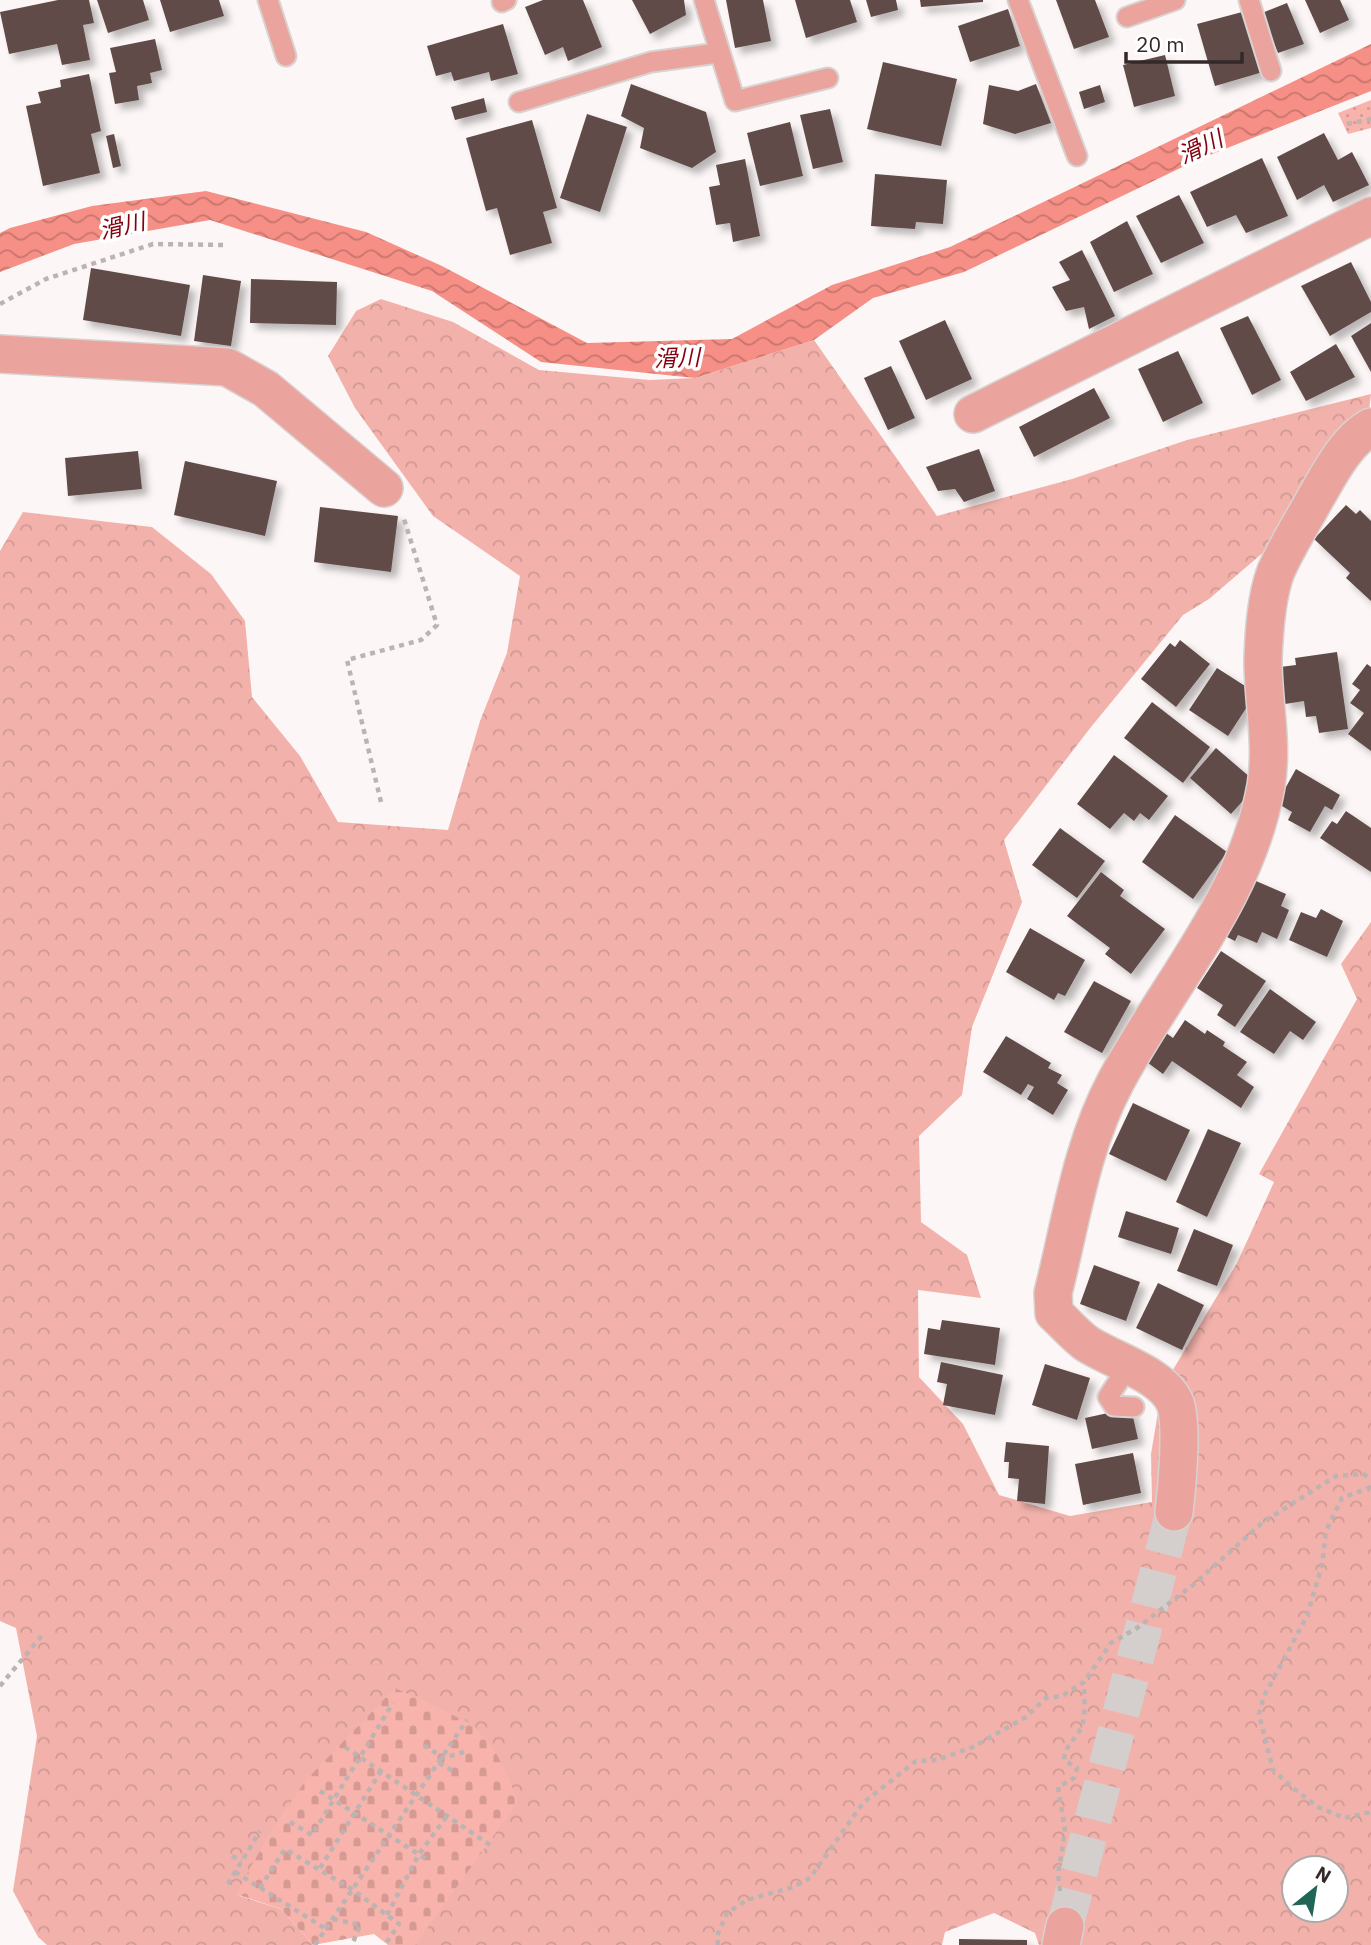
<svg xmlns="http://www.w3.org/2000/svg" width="1371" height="1945" font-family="'IBM Plex Sans','Noto Sans JP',sans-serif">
<defs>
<pattern id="forest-crowns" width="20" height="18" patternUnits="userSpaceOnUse" patternTransform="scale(1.75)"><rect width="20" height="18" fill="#f2b2ab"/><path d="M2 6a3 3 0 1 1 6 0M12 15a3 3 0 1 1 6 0" fill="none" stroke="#d09993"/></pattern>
<pattern id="cemetery-stones" width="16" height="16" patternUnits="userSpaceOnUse" patternTransform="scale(1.75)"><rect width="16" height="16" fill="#f8b3ac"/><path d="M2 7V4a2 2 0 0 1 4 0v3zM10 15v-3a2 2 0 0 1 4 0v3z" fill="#d59a94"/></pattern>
<pattern id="park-dots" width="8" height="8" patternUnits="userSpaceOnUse" patternTransform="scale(1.75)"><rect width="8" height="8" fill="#f8b3ac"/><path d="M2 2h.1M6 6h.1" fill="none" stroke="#d59a94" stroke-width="1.8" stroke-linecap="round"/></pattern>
<pattern id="water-waves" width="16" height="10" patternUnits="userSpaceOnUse" patternTransform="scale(1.75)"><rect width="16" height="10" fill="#f68f86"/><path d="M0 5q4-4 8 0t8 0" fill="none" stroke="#c8756e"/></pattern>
<filter id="shadow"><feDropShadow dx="6" dy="6" stdDeviation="3.5" flood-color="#0004"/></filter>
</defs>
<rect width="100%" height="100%" fill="#fcf7f6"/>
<path fill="url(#forest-crowns)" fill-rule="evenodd" d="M381,299L453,322L539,370L650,380L695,378L814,340L937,516L1072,479L1187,440L1371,394L1368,419L1302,509L1265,551L1209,599L1183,615L1091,727L1004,840L1022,902L972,1027L962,1095L919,1136L921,1222L967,1255L981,1298L918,1290L919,1377L963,1424L999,1495L1070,1516L1152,1502L1151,1454L1162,1388L1237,1263L1274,1182L1259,1174L1357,999L1341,964L1371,922V1945H1039L1035,1933L994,1913L945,1932L942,1945H415L420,1935L237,1895L281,1909L313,1945H47L38,1937L13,1891L37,1736L16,1628L0,1621V551L23,512L152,527L211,574L245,621L252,697L300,756L338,822L448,830L480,721L507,653L520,576L433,516L355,408L328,356L356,311ZM1294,1868H1336V1910H1294Z"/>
<path fill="url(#cemetery-stones)" d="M395,1688C419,1699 470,1719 486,1739C501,1757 509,1780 518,1802L415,1945H388L374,1934L313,1945L281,1909L236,1894L273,1827L308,1778Z"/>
<polygon fill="url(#park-dots)" points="1371,100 1371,128 1348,134 1338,113"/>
<polygon fill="url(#water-waves)" points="1371,44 1371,91 1197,160 964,272 873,298 814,340 695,378 541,362 432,291 210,220 74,244 0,272 0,233 10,228 92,206 206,191 366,232 442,266 587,343 732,339 832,285 950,247"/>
<g fill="#614b48" filter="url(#shadow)">
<polygon points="58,0 89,0 94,23 83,25 90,60 62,65 57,44 9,54 0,12"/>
<polygon points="97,0 143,0 149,20 108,33"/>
<polygon points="160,0 219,0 224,16 170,32"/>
<polygon points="543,0 583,0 602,47 568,61 563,47 545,55 525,7"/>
<polygon points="632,0 684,0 686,15 650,34"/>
<polygon points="726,0 763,0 771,41 735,48"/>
<polygon points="795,0 850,0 857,22 806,38"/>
<polygon points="866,0 896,0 898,10 871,17"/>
<polygon points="920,0 983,0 983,2 921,7"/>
<polygon points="1056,0 1095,0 1109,37 1074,49"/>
<polygon points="1305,0 1340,0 1349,20 1320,33"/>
<polygon points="1287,3 1304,44 1278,53 1262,13"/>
<polygon points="1008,9 1020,46 970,62 958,26"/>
<polygon points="1246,11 1263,72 1215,86 1197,24"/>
<polygon points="503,24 518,74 491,81 489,72 454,81 451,72 436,76 427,46"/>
<polygon points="155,39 162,70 150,73 152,83 137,86 139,100 115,104 109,73 116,72 110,48"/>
<polygon points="1165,55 1175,96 1134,107 1123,65"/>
<polygon points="883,62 957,79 941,146 867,129"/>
<polygon points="89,74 101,131 91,134 100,173 43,186 26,106 41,103 38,92 61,87 60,80"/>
<polygon points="631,84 706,112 716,152 692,168 640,148 644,128 621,116"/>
<polygon points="1036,84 1051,123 1015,134 983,124 989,85 1018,91"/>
<polygon points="1100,85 1105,102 1084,109 1079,92"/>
<polygon points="484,98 487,112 455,120 451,107"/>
<polygon points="830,109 843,162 813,169 800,115"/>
<polygon points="587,114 627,127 600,212 560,198"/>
<polygon points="532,120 557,208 543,212 552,243 510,255 497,208 486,211 466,138"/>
<polygon points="790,122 803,176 760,186 747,133"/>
<polygon points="1324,133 1338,160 1352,152 1369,185 1333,202 1324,185 1297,200 1277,157"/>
<polygon points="114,134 121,166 113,168 106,136"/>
<polygon points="1262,158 1288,216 1246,233 1236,215 1207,227 1190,192"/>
<polygon points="745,159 760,236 733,242 730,223 716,225 709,187 720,185 716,165"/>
<polygon points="875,174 947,180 943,224 916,222 915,229 871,226"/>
<polygon points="1179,195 1204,243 1161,263 1136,216"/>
<polygon points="1127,221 1153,274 1114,292 1090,242"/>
<polygon points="1082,250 1115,316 1089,329 1084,307 1066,311 1052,287 1070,280 1059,262"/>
<polygon points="1351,262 1371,302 1371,312 1330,336 1301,286"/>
<polygon points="91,268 190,285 181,336 83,320"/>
<polygon points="203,275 241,281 231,346 194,341"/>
<polygon points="251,279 337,282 336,325 250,323"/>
<polygon points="1248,316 1281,380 1252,395 1220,328"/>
<polygon points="945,320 972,379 926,400 899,341"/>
<polygon points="1371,323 1371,372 1351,336"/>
<polygon points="1336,344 1355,377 1306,401 1290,372"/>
<polygon points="1178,351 1203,403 1163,422 1138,369"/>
<polygon points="891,366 915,418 888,430 864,378"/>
<polygon points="1094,388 1110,418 1034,457 1019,427"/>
<polygon points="979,449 995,491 964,502 955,489 938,491 926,467"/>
<polygon points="138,451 142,489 68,496 65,458"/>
<polygon points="185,461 277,481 265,536 174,515"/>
<polygon points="1346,505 1356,514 1360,510 1371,521 1371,601 1346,578 1350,573 1314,539"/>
<polygon points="320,507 398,516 391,572 314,562"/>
<polygon points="1180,640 1210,664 1176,707 1141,679 1170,643 1175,647"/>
<polygon points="1337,652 1348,729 1319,733 1316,716 1306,717 1304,701 1285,704 1280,667 1296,665 1295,658"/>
<polygon points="1367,664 1371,667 1371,751 1348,734 1364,713 1350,703 1360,690 1352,684"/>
<polygon points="1217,668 1256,693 1228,736 1189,710"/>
<polygon points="1152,702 1210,747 1183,783 1124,738"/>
<polygon points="1216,748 1258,784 1231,814 1190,778"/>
<polygon points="1114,755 1168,796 1149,820 1140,813 1134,821 1124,813 1110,829 1077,804"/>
<polygon points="1296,769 1340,795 1332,810 1325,806 1310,832 1288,820 1292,812 1277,803"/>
<polygon points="1346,811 1371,828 1371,872 1320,838 1332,821 1337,824"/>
<polygon points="1175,815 1227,852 1193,899 1142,862"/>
<polygon points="1060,828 1105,861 1077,898 1032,865"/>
<polygon points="1101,872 1124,890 1120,896 1165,929 1131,974 1105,954 1110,948 1067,916"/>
<polygon points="1249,878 1286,894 1281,906 1289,910 1277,939 1262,932 1257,943 1238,935 1235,941 1225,936"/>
<polygon points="1321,909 1343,921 1327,957 1289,940 1301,912 1316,918"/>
<polygon points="1030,928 1085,960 1065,996 1058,993 1054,1000 1006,972"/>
<polygon points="1221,951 1266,981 1235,1027 1217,1015 1223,1005 1197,988"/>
<polygon points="1094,981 1131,1001 1102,1053 1064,1032"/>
<polygon points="1270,989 1316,1022 1303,1040 1290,1031 1274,1054 1240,1032"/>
<polygon points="1185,1020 1205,1034 1207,1030 1225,1042 1223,1046 1247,1062 1237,1075 1254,1087 1241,1108 1172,1061 1163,1074 1140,1057 1159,1028 1173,1038"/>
<polygon points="1006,1036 1051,1063 1048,1068 1062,1075 1057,1083 1068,1090 1053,1115 1027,1099 1034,1087 1028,1084 1021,1095 983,1072"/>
<polygon points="1133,1103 1190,1130 1166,1181 1109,1154"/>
<polygon points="1208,1129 1241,1143 1207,1217 1176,1202"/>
<polygon points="1126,1211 1179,1228 1171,1254 1118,1237"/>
<polygon points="1194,1229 1233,1245 1217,1286 1177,1271"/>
<polygon points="1094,1265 1140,1282 1126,1321 1080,1304"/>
<polygon points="1158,1283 1204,1305 1182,1350 1136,1328"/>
<polygon points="942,1320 1000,1328 995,1365 924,1354 928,1328 940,1330"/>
<polygon points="941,1362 1003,1375 995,1415 943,1405 947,1384 937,1382"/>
<polygon points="1045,1364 1090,1378 1077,1420 1032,1405"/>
<polygon points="1131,1408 1138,1439 1092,1449 1085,1418"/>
<polygon points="1006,1442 1049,1446 1045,1504 1017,1501 1019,1479 1008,1478 1009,1462 1004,1462"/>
<polygon points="1133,1453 1141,1493 1083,1505 1075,1464"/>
<polygon points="959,1939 1027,1940 1027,1945 959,1945"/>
</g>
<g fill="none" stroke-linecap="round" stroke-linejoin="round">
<polyline stroke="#d4cecd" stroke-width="37" stroke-dasharray="37 18" stroke-linecap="butt" points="1065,1926 1174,1512"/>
<defs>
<g id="lane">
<polyline points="268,0 286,56"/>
<polyline points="704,0 735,101 828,78"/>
<polyline points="1018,0 1077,156"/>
<polyline points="1249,0 1271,71"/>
<polyline points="502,2 506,0"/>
<polyline points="1127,17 1175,0"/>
<polyline points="519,102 651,62 718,53"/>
<polyline points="1128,1367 1108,1397 1114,1406 1134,1407"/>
</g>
<g id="street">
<polyline points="0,354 227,367 266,389 384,488"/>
<polyline points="973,414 1371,216"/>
<path d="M1174,1512C1177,1488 1183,1424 1175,1403C1163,1374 1111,1360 1086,1343C1075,1335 1065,1323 1054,1313L1053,1293C1071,1222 1081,1146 1116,1081C1168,984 1246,899 1266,786C1273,743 1263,702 1263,660C1264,632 1266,597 1276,571C1287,546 1303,521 1316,497C1330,473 1346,441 1371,427"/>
<polyline points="1061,1945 1065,1926"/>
</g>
</defs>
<use href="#lane" stroke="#d8d2d1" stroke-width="23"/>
<use href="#street" stroke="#d8d2d1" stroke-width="40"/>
<g stroke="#bbb4b3" stroke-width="4.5" stroke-dasharray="5 5" stroke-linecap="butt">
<polyline points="1347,124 1371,119"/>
<polyline points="0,304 46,279 153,244 226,245"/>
<polyline points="381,802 347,660 421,640 437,625 404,519"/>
<polyline points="1371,1487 1342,1498 1326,1531 1322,1565 1307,1616 1264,1696 1259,1714 1273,1770 1293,1788 1318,1807 1344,1818 1371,1812"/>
<polyline points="0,1686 44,1633"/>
<polyline points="424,1745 443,1758 464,1752"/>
<polyline points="345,1747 490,1845"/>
<polyline points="439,1763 453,1771"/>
<polyline points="320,1791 426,1859"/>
<polyline points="290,1822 312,1835 393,1703"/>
<polyline points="232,1856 242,1861"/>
<polyline points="320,1868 381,1771"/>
<polyline points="235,1872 326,1929"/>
<polyline points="228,1884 260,1831"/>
<polyline points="260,1888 285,1849 353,1890 399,1924 385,1945"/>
<path d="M1060,1891L1058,1874L1065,1830L1058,1787L1074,1778L1077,1768L1064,1760C1065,1746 1074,1741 1080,1730C1087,1716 1084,1698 1084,1683"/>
<polyline points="387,1915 419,1854 447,1816"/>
<polyline points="333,1919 360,1925 352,1945"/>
<polyline points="315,1945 467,1720"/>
<polyline points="718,1945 717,1936 727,1913 747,1900 793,1887 810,1878 863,1803 916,1761 937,1760 973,1747 1026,1717 1046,1698 1062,1696 1084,1682 1111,1643 1137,1628 1193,1585 1262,1523 1336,1476 1363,1474 1371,1479"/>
</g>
<use href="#lane" stroke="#eaa49d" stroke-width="19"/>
<use href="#street" stroke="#eaa49d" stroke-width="37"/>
</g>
<g text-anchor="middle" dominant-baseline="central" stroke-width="7" stroke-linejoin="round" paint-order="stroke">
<g font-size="23" font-style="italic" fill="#840210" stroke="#fff">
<text transform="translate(1200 146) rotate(-25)">滑川</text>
<text transform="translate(122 225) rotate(-13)">滑川</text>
<text transform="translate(677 357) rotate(-2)">滑川</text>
</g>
</g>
<g transform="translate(1315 1889) rotate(30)"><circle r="33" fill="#ffffff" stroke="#ada9a9" stroke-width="2"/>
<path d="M0-5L12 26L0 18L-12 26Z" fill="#206556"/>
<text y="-10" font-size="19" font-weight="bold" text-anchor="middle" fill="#332928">N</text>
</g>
<path d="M1126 52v10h116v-10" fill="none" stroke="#332928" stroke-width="3.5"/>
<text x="1136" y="52" font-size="21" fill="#332928" stroke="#ffffff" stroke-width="5" paint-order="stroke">20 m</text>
</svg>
